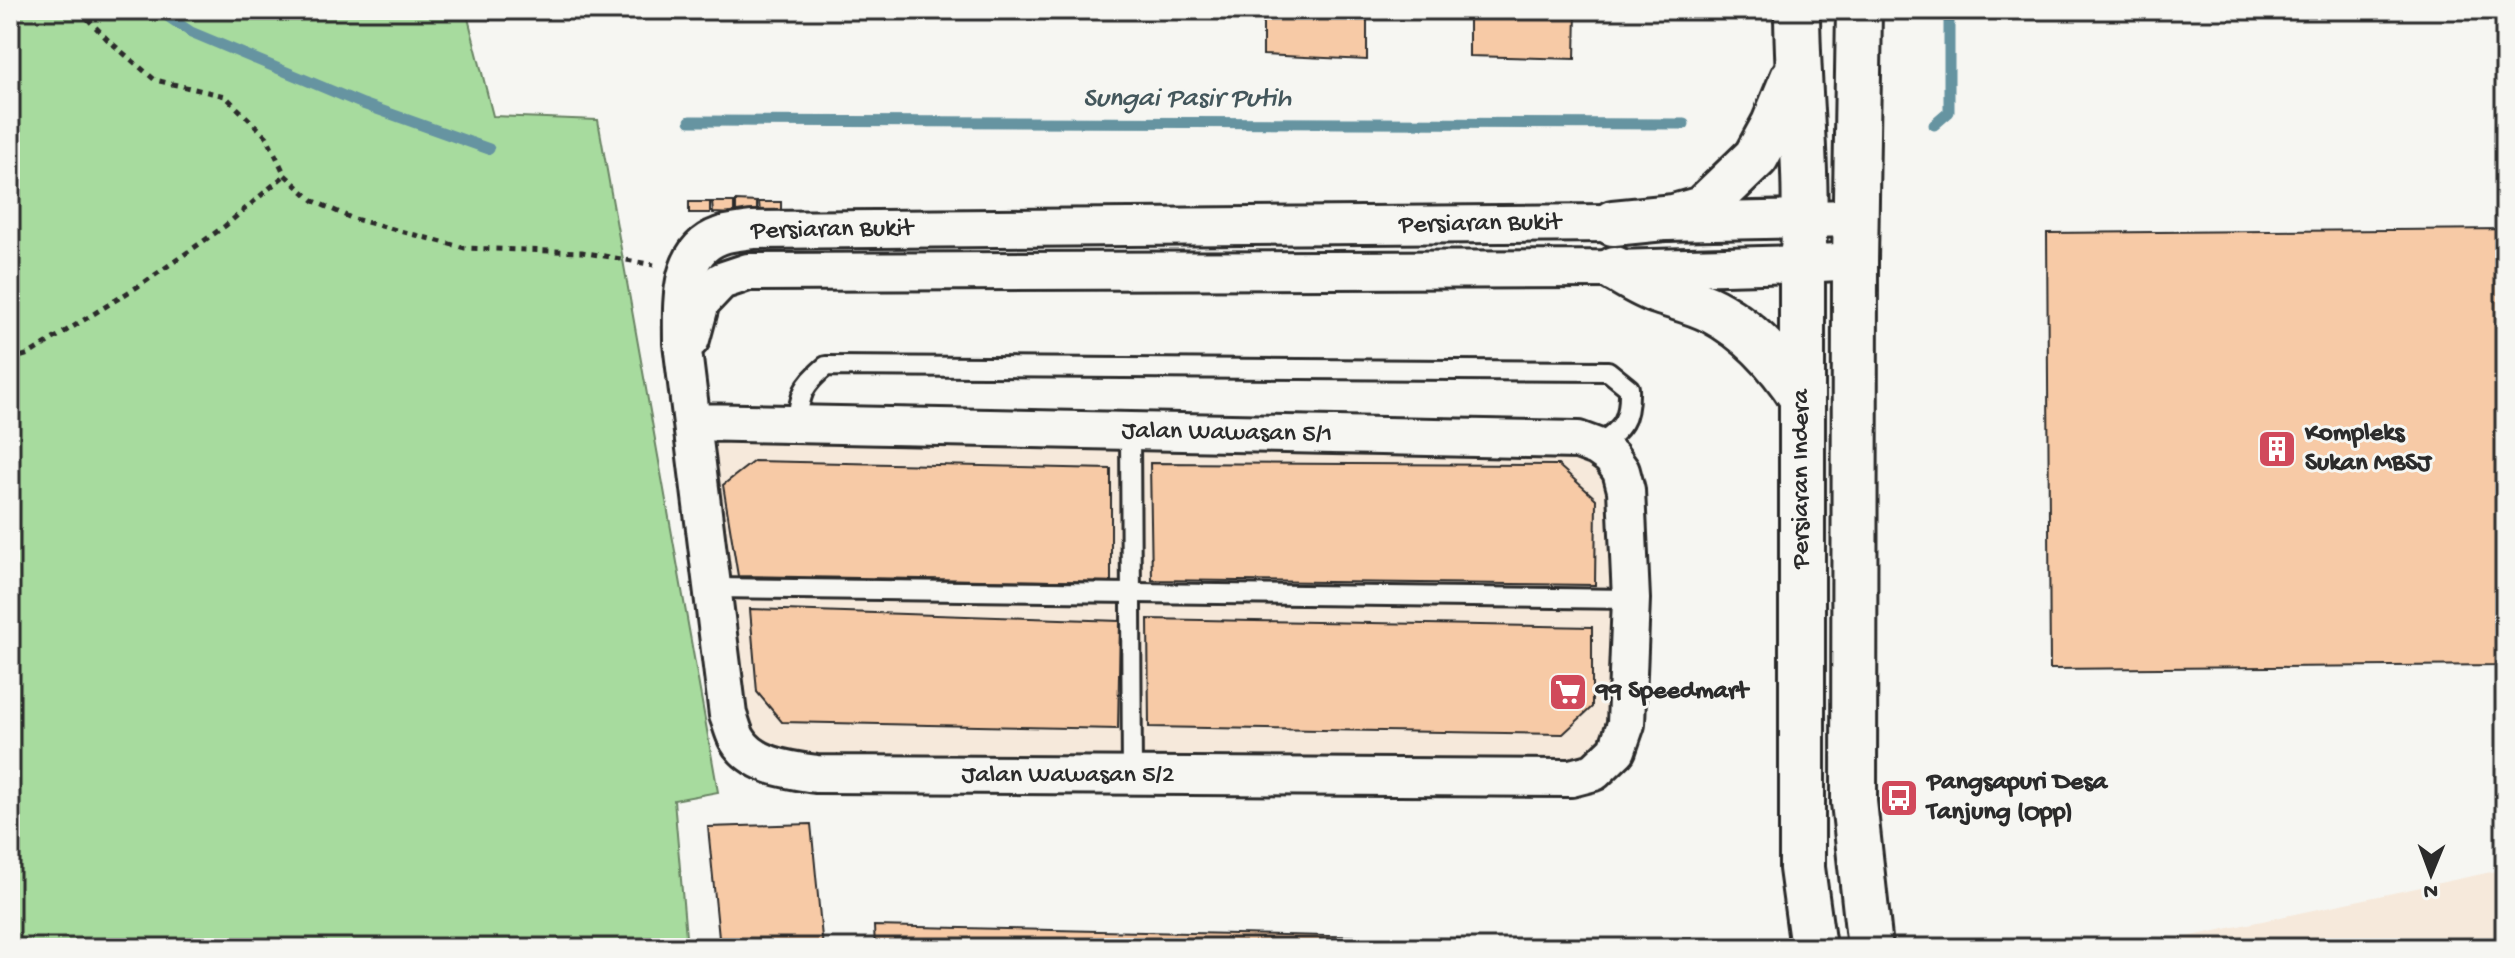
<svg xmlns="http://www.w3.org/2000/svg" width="2515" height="958" font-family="'Gochi Hand',sans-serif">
<rect width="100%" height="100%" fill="#f6f6f2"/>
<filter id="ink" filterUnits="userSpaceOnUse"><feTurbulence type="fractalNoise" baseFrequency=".0125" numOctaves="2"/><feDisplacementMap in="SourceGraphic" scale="16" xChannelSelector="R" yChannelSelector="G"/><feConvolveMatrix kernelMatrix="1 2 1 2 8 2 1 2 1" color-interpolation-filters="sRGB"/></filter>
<g filter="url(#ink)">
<g fill="#f6e9db">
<polygon points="710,441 1581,455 1599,470 1612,486 1609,719 1601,741 1591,756 1569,762 809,759 768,748 747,730"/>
<polygon points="2505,869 2505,948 2136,948"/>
</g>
<polygon fill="#a7db9e" stroke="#698364" stroke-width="2" points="10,10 466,10 493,116 598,120 718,792 674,800 687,948 10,948"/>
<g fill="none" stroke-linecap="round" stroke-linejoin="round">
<g stroke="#6694a1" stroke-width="11">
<polyline points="158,10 191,32 363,104 489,149"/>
<polyline points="690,121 1684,124"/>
<polyline points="1934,125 1949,112 1949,10"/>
</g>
</g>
<g fill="#f7caa6" stroke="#2b2b2b" stroke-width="2">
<polygon points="1263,10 1367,10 1367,60 1263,55"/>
<polygon points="1469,10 1576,10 1575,59 1469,56"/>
<polygon points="736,201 757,202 757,213 736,213"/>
<rect x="689" y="202" width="21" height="11"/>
<polygon points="712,202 734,202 734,214 713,213"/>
<polygon points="759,202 781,202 781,213 760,213"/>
<polygon points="2505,229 2505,665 2050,669 2047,233"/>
<polygon points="754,461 1111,469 1111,582 738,576 723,485"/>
<polygon points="1150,463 1558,465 1596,499 1595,585 1152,580"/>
<polygon points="750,609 1120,621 1118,729 782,722 757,692"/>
<polygon points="1148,619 1592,627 1592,707 1563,734 1149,727"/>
<polygon points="811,824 823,948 720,948 708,827"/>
<polygon points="874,926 1459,939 1458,948 875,948"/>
</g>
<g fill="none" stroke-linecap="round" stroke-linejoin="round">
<defs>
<g id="lane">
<path d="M796,425C801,394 801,387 826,366L1608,371L1629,388C1630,422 1623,427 1597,447"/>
<polyline points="1130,432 1132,776"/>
<polyline points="714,588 1631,599"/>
</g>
<g id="street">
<polyline points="691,339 701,302 721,281 748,272 1615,269 1802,264 1855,261"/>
<path d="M693,422L1578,440L1597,447L1611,457L1621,471L1626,490L1631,599L1626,724L1617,750L1594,772L1571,778L816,774C789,770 752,766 737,739C733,732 731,722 728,715L682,343C682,306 677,251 720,236C729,232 741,232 752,230L1613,223L1856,218"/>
</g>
<g id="secondary">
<path d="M1797,10C1797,95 1810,180 1802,264V868L1813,948"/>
<polyline points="1859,10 1855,261 1854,802 1870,948"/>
<polyline points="1613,223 1674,217 1702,209 1756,157 1774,124 1793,78"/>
<path d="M1615,269C1629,277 1644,287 1660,292C1678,298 1696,302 1713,311C1751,331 1779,362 1802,398"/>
</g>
</defs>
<use href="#lane" stroke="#2b2b2b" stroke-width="24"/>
<use href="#street" stroke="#2b2b2b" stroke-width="42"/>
<use href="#secondary" stroke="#2b2b2b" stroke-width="50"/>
<g stroke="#2b2b2b" stroke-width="5" stroke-dasharray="6 6" stroke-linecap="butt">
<polyline points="79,10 108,40 155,80 225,96 267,137 285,175 314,201 351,218 465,248 582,252 654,265"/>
<polyline points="10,360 29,354 145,282 225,226 285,175"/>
</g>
<use href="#lane" stroke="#f6f6f2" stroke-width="18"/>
<use href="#street" stroke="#f6f6f2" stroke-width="36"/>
<use href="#secondary" stroke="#f6f6f2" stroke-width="44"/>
</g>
</g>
<defs>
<symbol id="building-square" viewBox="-11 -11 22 22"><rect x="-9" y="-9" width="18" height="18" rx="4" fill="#d1495b" stroke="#f6f6f2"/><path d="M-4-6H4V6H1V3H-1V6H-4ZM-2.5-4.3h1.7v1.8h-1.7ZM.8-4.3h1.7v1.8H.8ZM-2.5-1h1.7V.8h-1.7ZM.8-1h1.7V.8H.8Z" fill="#fff"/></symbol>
<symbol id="supermarket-square" viewBox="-11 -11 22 22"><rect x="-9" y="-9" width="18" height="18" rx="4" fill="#d1495b" stroke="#f6f6f2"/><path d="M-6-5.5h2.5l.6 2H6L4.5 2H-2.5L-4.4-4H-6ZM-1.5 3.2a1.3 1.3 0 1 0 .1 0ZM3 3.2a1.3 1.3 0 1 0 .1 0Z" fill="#fff"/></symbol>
<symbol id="bus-square" viewBox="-11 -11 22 22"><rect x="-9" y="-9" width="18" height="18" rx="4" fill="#d1495b" stroke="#f6f6f2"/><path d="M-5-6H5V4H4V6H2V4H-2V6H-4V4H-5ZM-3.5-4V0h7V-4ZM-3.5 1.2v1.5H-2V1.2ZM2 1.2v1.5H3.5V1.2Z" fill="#fff"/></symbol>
</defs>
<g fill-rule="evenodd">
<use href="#building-square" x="2255" y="427" width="44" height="44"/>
<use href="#supermarket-square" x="1546" y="670" width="44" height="44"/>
<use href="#bus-square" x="1877" y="776" width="44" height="44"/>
</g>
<g text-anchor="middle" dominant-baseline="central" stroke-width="6" stroke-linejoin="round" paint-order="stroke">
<g font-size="26" fill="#2b2b2b" stroke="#f6f6f2">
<text transform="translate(1480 225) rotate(-1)">Persiaran Bukit</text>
<text transform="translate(832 231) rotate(-1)">Persiaran Bukit</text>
<text transform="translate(1227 434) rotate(1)">Jalan Wawasan 5/1</text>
<text transform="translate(1802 479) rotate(-90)">Persiaran Indera</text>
<text x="1068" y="776">Jalan Wawasan 5/2</text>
</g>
<g font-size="26" font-weight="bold" fill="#2b2b2b" stroke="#f6f6f2" text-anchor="start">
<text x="2305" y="434">Kompleks<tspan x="2305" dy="30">Sukan MBSJ</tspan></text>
<text x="1596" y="692">99 Speedmart</text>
<text x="1927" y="783">Pangsapuri Desa<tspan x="1927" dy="30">Tanjung (Opp)</tspan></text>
</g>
<g font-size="28" font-style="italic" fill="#44575c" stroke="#f6f6f2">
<text x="1187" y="99">Sungai Pasir Putih</text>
</g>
</g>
<rect width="2515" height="958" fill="none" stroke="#f6f6f2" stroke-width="40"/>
<rect x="20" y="20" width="2475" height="918" fill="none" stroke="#2b2b2b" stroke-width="3" filter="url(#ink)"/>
<g transform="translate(2431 874) rotate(181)" stroke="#f6f6f2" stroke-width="6" paint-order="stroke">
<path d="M0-6L14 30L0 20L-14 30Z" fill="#2b2b2b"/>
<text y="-12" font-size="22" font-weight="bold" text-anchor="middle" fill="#2b2b2b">N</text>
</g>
</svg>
